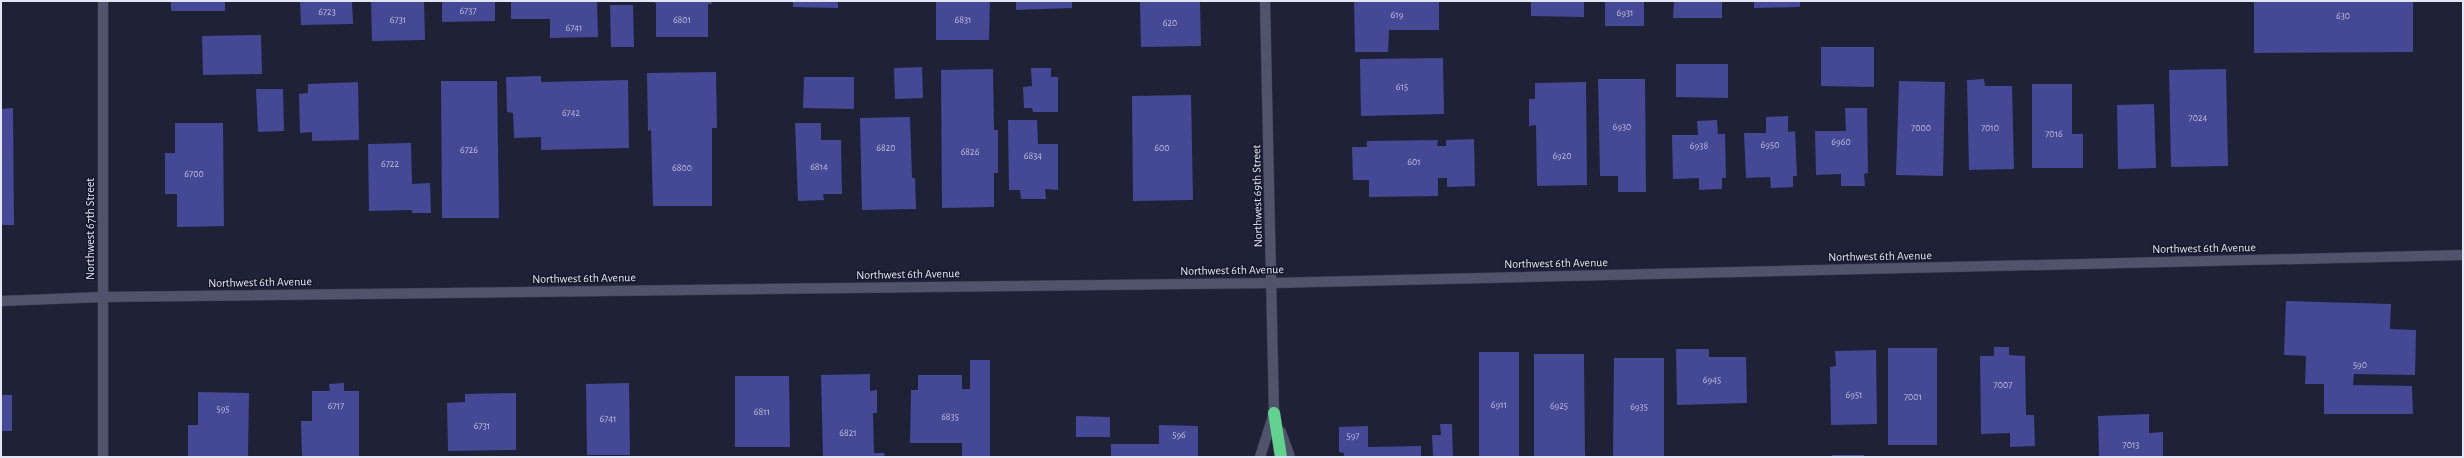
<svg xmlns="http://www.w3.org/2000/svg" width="2464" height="458" font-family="'Alegreya Sans',sans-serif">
<rect width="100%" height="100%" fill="#1f2137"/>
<g fill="#454894">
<rect x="171" y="1" width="54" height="10"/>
<polygon points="300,1 352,1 353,24 301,25"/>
<polygon points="371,1 424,1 425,40 372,41"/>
<polygon points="442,1 495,1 495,21 442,22"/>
<polygon points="511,1 597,1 598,37 550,38 550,19 511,19"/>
<polygon points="650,1 711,1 712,4 708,4 708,37 656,37 656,3"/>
<polygon points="793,1 838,1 838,8 793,7"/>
<polygon points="936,1 990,1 989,40 936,40"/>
<polygon points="1016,1 1072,1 1072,8 1016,10"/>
<polygon points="1140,1 1200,1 1201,46 1141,47"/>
<polygon points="1354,1 1439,1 1439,30 1389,30 1388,52 1355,52"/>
<polygon points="1531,1 1584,1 1584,17 1531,16"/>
<rect x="1605" y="1" width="39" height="25"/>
<polygon points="1674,1 1722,1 1722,18 1673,18"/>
<polygon points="1754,1 1800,1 1800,7 1754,8"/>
<polygon points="2254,1 2413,1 2413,52 2254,53"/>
<polygon points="610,5 633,5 634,47 611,47"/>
<polygon points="261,35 262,74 203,75 202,36"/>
<polygon points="1821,47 1874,47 1874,87 1821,86"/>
<polygon points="1443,58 1444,114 1361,116 1360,59"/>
<polygon points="1676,64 1728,64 1728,98 1676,97"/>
<polygon points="922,67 923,98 895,99 894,68"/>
<polygon points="1031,68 1051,68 1051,77 1058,77 1058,112 1033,112 1032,108 1024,108 1023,87 1032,86"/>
<polygon points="993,69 994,130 998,130 998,173 994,173 994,207 942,208 941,70"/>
<polygon points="2226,69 2228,166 2171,167 2169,70"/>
<polygon points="716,72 717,128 712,128 712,206 653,206 651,130 648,131 647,73"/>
<polygon points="541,76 541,82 628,80 629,148 541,150 541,137 514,138 513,113 507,112 506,77"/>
<polygon points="804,77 854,77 854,109 803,108"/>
<polygon points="1598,79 1645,79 1646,192 1618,192 1618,176 1600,176"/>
<polygon points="1984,79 1985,86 2012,86 2014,169 1969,170 1967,80"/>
<polygon points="441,81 497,81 499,218 442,218"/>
<polygon points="1899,81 1945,82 1943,176 1896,175"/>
<polygon points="358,82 359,140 312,141 312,132 300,133 299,94 308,93 308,84"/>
<polygon points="1586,82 1587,185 1537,186 1536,125 1529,126 1529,99 1535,99 1535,83"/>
<polygon points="2032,84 2072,84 2072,134 2083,134 2083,168 2032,168"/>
<polygon points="256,89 283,89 284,131 258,132"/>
<polygon points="1191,95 1193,200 1133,201 1132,96"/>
<polygon points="2154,104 2156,168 2118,169 2117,105"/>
<polygon points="13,108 14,225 1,225 1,109"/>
<polygon points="1845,108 1867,108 1868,173 1864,174 1865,186 1841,186 1841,174 1816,175 1815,131 1846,131"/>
<polygon points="1788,116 1788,132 1795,131 1797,176 1793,176 1793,187 1771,188 1770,177 1746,178 1744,133 1766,133 1766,117"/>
<polygon points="910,117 912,178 915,178 916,209 862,210 860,118"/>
<polygon points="1008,120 1037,120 1038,144 1058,144 1058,190 1045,189 1046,199 1021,199 1020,190 1009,190"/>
<polygon points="1717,120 1718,134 1725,134 1726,178 1722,178 1722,189 1699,190 1699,178 1673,179 1672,135 1698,135 1697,121"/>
<polygon points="175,123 223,123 224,226 177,227 177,194 165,194 165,153 175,153"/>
<polygon points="795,123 821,123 821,140 841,140 842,194 823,194 824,200 798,201"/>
<polygon points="1474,139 1475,186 1447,187 1447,178 1438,178 1438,196 1369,197 1369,180 1353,180 1352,147 1367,147 1367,141 1438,140 1437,146 1446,146 1446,140"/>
<polygon points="411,143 412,184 430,183 431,213 412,213 412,210 369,211 368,144"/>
<polygon points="2286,301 2391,304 2390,329 2416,330 2415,375 2354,374 2353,385 2412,386 2413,414 2324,414 2324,384 2305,384 2306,356 2284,355"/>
<polygon points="1994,347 2009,347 2009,355 2025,356 2026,415 2034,415 2035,446 2010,447 2010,433 1981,434 1980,356 1994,356"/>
<rect x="1888" y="348" width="49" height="97"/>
<polygon points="1676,349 1709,349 1709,357 1746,357 1747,403 1677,405"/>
<polygon points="1876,350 1877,424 1831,425 1830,367 1836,366 1835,351"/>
<rect x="1479" y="352" width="40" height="105"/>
<polygon points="1534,354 1584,354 1585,457 1534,457"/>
<polygon points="1614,358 1664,358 1664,457 1613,457"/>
<polygon points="970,360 990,360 990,457 962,457 962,443 910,443 911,390 918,390 918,375 962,375 962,389 970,389"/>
<polygon points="870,374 870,391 877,390 877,413 873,413 874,453 884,453 885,457 823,457 821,375"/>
<polygon points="735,376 789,376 790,447 735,447"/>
<polygon points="344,383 344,391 359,391 359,456 302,457 301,421 312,421 312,391 330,391 329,384"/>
<polygon points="629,383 630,455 587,455 586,384"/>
<polygon points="198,392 249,393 248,457 188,457 188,425 198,425"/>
<polygon points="516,393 516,450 448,451 447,403 465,402 465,394"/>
<rect x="1" y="395" width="11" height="36"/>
<polygon points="2149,414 2149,433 2163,432 2163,457 2099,457 2098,416"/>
<polygon points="1076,416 1110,417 1110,437 1076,437"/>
<polygon points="1440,424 1452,424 1453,457 1433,457 1432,435 1441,435"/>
<polygon points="1159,425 1198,426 1198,457 1111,457 1111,444 1159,444"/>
<polygon points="1368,426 1368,447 1421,446 1421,457 1344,457 1344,453 1339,452 1339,427"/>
<rect x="1832" y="455" width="32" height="2"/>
</g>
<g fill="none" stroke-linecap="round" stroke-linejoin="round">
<defs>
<g id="street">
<polyline points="103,1 103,457"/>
<polyline points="1,301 103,297 1272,283"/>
<polyline points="1281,432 1290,457"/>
<polyline points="1260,457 1274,413"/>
</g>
<g id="secondary">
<polyline points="1265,1 1274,413"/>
<polyline points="1272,283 2463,255"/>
</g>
<polyline id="highway" points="1274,413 1281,457"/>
</defs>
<use href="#street" stroke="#393a4c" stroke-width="11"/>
<use href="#secondary" stroke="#393a4c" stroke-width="11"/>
<use href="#highway" stroke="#393a4c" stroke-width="13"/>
<use href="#street" stroke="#4f536b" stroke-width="10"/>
<use href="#secondary" stroke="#4f536b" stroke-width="10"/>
<use href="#highway" stroke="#63d290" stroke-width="12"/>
</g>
<g text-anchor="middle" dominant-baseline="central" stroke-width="3" stroke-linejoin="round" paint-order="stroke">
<g font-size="10" fill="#bbbedb">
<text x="468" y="11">6737</text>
<text x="327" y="12">6723</text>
<text x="1625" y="13">6931</text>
<text x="1397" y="15">619</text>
<text x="2343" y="16">630</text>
<text x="398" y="20">6731</text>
<text x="682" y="20">6801</text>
<text x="963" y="20">6831</text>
<text x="1170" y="23">620</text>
<text x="574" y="28">6741</text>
<text x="1402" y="87">615</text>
<text x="571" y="113">6742</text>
<text x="2198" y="118">7024</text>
<text x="1622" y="127">6930</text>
<text x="1921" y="128">7000</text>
<text x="1990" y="128">7010</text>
<text x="2054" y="134">7016</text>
<text x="1841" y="142">6960</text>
<text x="1770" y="145">6950</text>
<text x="1699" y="146">6938</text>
<text x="886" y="148">6820</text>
<text x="1162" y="148">600</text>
<text x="469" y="150">6726</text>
<text x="970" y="152">6826</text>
<text x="1033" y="156">6834</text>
<text x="1562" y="156">6920</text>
<text x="1414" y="162">601</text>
<text x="390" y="164">6722</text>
<text x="819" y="167">6814</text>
<text x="682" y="168">6800</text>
<text x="194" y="174">6700</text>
<text x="2360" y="365">590</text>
<text x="1712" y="380">6945</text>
<text x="2003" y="385">7007</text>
<text x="1854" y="395">6951</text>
<text x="1913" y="397">7001</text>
<text x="1499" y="405">6911</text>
<text x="336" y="406">6717</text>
<text x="1559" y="406">6925</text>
<text x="1639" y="407">6935</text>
<text x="223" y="409">595</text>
<text x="762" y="412">6811</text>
<text x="950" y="417">6835</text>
<text x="608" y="419">6741</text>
<text x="482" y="426">6731</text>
<text x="848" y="433">6821</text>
<text x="1179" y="435">596</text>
<text x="1353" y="436">597</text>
<text x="2131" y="445">7013</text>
</g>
<g font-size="12" fill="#e2e5f3" stroke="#16182c">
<text transform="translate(1257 196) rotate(-91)">Northwest 69th Street</text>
<text transform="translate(90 229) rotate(-90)">Northwest 67th Street</text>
<text transform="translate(2204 248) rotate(-1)">Northwest 6th Avenue</text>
<text transform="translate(1880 256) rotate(-1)">Northwest 6th Avenue</text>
<text transform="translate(1556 263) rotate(-1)">Northwest 6th Avenue</text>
<text transform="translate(1232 270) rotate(-1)">Northwest 6th Avenue</text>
<text transform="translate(908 274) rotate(-1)">Northwest 6th Avenue</text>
<text transform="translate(584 278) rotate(-1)">Northwest 6th Avenue</text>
<text transform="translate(260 282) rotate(-1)">Northwest 6th Avenue</text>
</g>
</g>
<rect width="2464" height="458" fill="none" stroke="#e2e5f3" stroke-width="4"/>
</svg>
